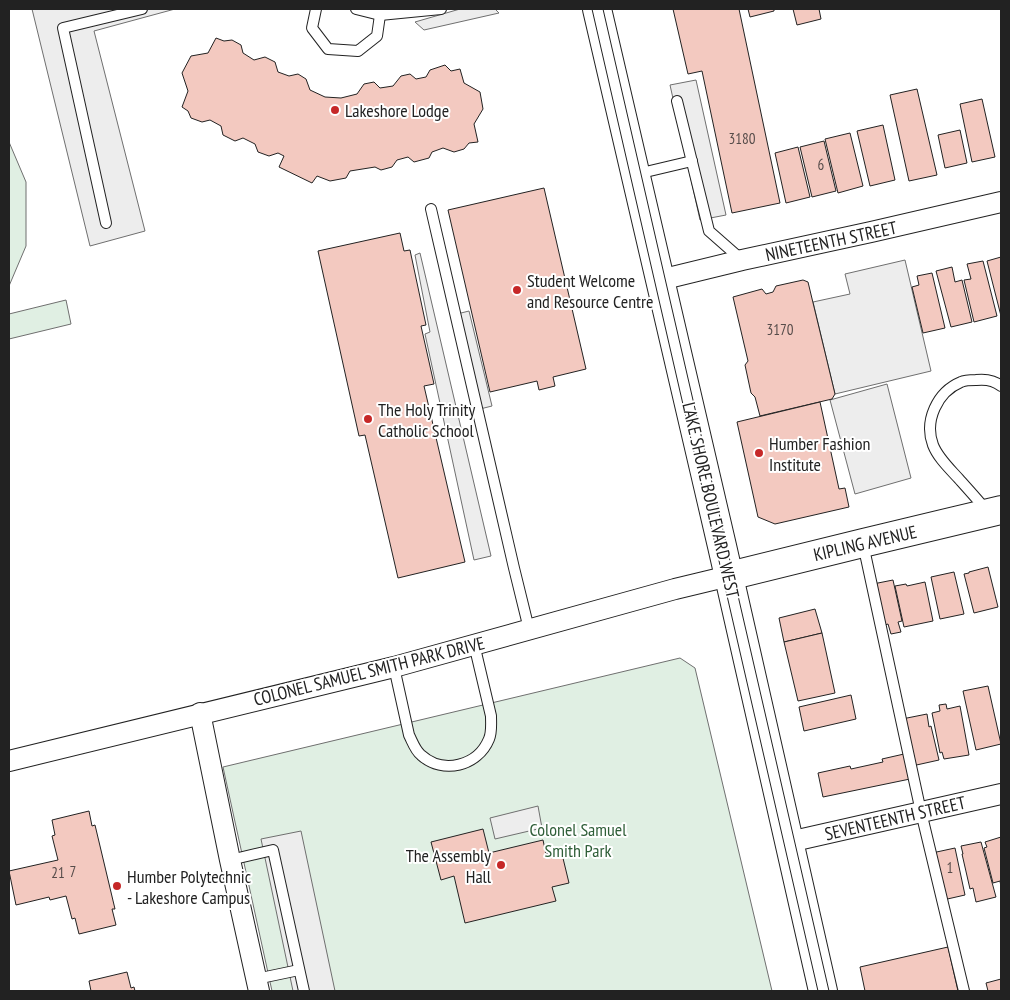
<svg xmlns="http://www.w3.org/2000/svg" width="1010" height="1000" font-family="'PT Sans Narrow',sans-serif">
<rect width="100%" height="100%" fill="#fff"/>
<g fill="#e0efe3" stroke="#6f6f6f">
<polygon points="9,142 26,182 26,246 9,286"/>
<polygon points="66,300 71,324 9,339 9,314"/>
<polygon points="680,658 695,668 772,991 272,991 223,767"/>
</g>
<g fill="#ededed" stroke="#6f6f6f">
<polygon points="32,9 175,9 94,31 145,231 90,246"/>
<polygon points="460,9 495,9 499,13 424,30 415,22"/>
<polygon points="696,80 726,215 700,220 670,85"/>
<polygon points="420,253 491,556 474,560 425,334 430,332 415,255"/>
<polygon points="905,260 931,371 835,394 813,302 850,294 845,274"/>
<polygon points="469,311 492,406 480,409 457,314"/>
<polygon points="887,384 911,478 855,494 830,400"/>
<polygon points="538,806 542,828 495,839 490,818"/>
<polygon points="301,831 335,991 293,991 261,839"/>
</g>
<g fill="#f3c9c0" stroke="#222">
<polygon points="673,9 739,9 780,203 732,213 702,71 688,74"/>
<polygon points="748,9 774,9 774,11 750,17"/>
<polygon points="793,9 819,9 821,19 797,25"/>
<polygon points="216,38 224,41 232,40 241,45 243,53 254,60 265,57 275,62 278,72 289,76 298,74 306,79 310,90 325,97 341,98 357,94 364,84 374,82 380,88 393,86 401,76 410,74 416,79 426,77 430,70 445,65 451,71 460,69 464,83 480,92 483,109 474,124 478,142 469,143 464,149 454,152 443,148 432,152 429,158 414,162 408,157 397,160 392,167 381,170 375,167 350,171 346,178 330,181 317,176 312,183 279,167 284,156 278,153 269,156 258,152 255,144 243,138 235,141 223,135 221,126 210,120 202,122 191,118 188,111 182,107 188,91 182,73 191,56 208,53"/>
<polygon points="917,89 937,175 909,181 890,95"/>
<polygon points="982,99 995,157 972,162 960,104"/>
<polygon points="883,125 895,180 870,186 857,131"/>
<polygon points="960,130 967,163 945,168 938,135"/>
<polygon points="850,133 863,186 838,193 825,139"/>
<polygon points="824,141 836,191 812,197 800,147"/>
<polygon points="798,147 810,197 786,203 775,153"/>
<polygon points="544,188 586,369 553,377 555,386 539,390 537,381 490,392 448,210"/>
<polygon points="400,233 404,251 410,250 426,325 421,326 434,384 424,386 465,562 398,578 365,435 359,436 318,251"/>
<polygon points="1001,257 1001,316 987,261"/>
<polygon points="983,261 997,316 974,322 964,280 971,279 967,264"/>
<polygon points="952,267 955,282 962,280 972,322 951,327 936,271"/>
<polygon points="932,273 945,328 923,333 912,287 919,285 917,276"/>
<polygon points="803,280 808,282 835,394 832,399 760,416 755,397 751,393 745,365 748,361 733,297 762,289 766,294 773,292 776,286"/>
<polygon points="820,402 839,489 845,488 849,507 775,524 758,517 737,422"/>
<polygon points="988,567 998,607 974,613 964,574 969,573 969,572"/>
<polygon points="954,572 964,614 940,619 931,577"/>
<polygon points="893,580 902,621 898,622 901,632 891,634 888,624 882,626 873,584"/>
<polygon points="925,582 933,621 904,627 895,586 906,584 907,586"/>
<polygon points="815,609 822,633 784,642 779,618"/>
<polygon points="822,633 835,693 798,701 784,642"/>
<polygon points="988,686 1001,744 976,750 963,691"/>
<polygon points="851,695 856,719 804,731 799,707"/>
<polygon points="946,704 947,709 960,706 969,755 944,759 942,752 940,753 932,713 940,711 939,705"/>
<polygon points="927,714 929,727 931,726 939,760 912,766 902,719"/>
<polygon points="904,754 910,779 823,797 818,773 850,766 851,769 883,762 882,759"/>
<polygon points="89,811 92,826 95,825 115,909 112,909 116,925 79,934 75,918 72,919 66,896 50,900 49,897 16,905 9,871 58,860 52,836 55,835 52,820"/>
<polygon points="483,829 489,853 543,840 546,854 561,850 569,883 552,887 556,901 465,923 454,876 441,880 431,842"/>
<polygon points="1001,837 1001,887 1000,881 993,883 984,848 987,847 985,842"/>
<polygon points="981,842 996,897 976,902 973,888 970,889 962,854 963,854 961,846"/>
<polygon points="955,848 965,895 943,900 932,853"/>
<polygon points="948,947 958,991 865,991 860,967"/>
<polygon points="127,972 131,988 134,987 135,991 91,991 89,981"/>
<polygon points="1001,979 1001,991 988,991 986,983"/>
</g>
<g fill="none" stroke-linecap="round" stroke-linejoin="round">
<defs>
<g id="lane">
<polyline points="316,9 312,28 328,49 358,51 377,36 380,15"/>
<polyline points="356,9 380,15 441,9"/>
<polyline points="677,101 709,231 742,260"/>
<polyline points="637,174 692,161"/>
<polyline points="431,209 514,568 529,629"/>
<polyline points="106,223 63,28 142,9"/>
<path d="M987,511C978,500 968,489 959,479C950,469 938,458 933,445C924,421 937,392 961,382C965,380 971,380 976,380C985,379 994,380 1001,386"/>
<polyline points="863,544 921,812 964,991"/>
<path d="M394,667L409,735C413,743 415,750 421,755C443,775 478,766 489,739C492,732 491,724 491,716L474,644"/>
<polyline points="230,860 273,850 304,991"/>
<polyline points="256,979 299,970"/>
</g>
<g id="street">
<polyline points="660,280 742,260 871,232 1001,202"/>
<polyline points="200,713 230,860 259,991"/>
<polyline points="9,761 394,667 675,589 729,576"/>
<polyline points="789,842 1001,794"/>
</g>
<polyline id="secondary" points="729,576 863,543 1001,510"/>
<polyline id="primary" points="597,9 722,546 823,991"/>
</defs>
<use href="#lane" stroke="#222" stroke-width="12"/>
<use href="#street" stroke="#222" stroke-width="22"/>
<use href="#secondary" stroke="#222" stroke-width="30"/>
<use href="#primary" stroke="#222" stroke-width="30"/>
<use href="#lane" stroke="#fff" stroke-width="10"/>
<use href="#street" stroke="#fff" stroke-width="20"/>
<use href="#secondary" stroke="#fff" stroke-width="28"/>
<use href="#primary" stroke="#fff" stroke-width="28"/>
<g stroke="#222" stroke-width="1">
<polyline points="592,9 818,991"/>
<polyline points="603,9 829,991"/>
</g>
</g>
<g fill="#c62828" stroke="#fff" stroke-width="2">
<circle cx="335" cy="110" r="5"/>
<circle cx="517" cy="290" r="5"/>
<circle cx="368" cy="419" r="5"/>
<circle cx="759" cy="453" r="5"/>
<circle cx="501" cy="865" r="5"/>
<circle cx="117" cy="886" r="5"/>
</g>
<g text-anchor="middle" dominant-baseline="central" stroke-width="4" stroke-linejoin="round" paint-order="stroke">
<g font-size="15" fill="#564c4a">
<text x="742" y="138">3180</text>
<text x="821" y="164">6</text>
<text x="780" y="329">3170</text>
<text x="950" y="867">1</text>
<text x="73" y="871">7</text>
<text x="58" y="872">21</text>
</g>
<g font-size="18" fill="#222" stroke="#fff" text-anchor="start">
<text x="345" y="110">Lakeshore Lodge</text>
<text x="527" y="280">Student Welcome<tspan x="527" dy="21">and Resource Centre</tspan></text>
<text x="378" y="409">The Holy Trinity<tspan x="378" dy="21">Catholic School</tspan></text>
<text x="769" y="443">Humber Fashion<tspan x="769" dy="21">Institute</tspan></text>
<text x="491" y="855" text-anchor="end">The Assembly<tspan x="491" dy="21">Hall</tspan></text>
<text x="127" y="876">Humber Polytechnic<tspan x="127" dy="21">- Lakeshore Campus</tspan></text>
</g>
<g font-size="18" fill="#222" stroke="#fff">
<text transform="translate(831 241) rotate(-12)">NINETEENTH STREET</text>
<text transform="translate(711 500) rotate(77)">LAKE SHORE BOULEVARD WEST</text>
<text transform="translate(865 543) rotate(-13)">KIPLING AVENUE</text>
<text transform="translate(369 671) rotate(-14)">COLONEL SAMUEL SMITH PARK DRIVE</text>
<text transform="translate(895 818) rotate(-13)">SEVENTEENTH STREET</text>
</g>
<g font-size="18" fill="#2f5e38" stroke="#fff">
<text x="578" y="829">Colonel Samuel<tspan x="578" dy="21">Smith Park</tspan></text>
</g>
</g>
<rect width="1010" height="1000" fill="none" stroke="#222222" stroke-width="20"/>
</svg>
